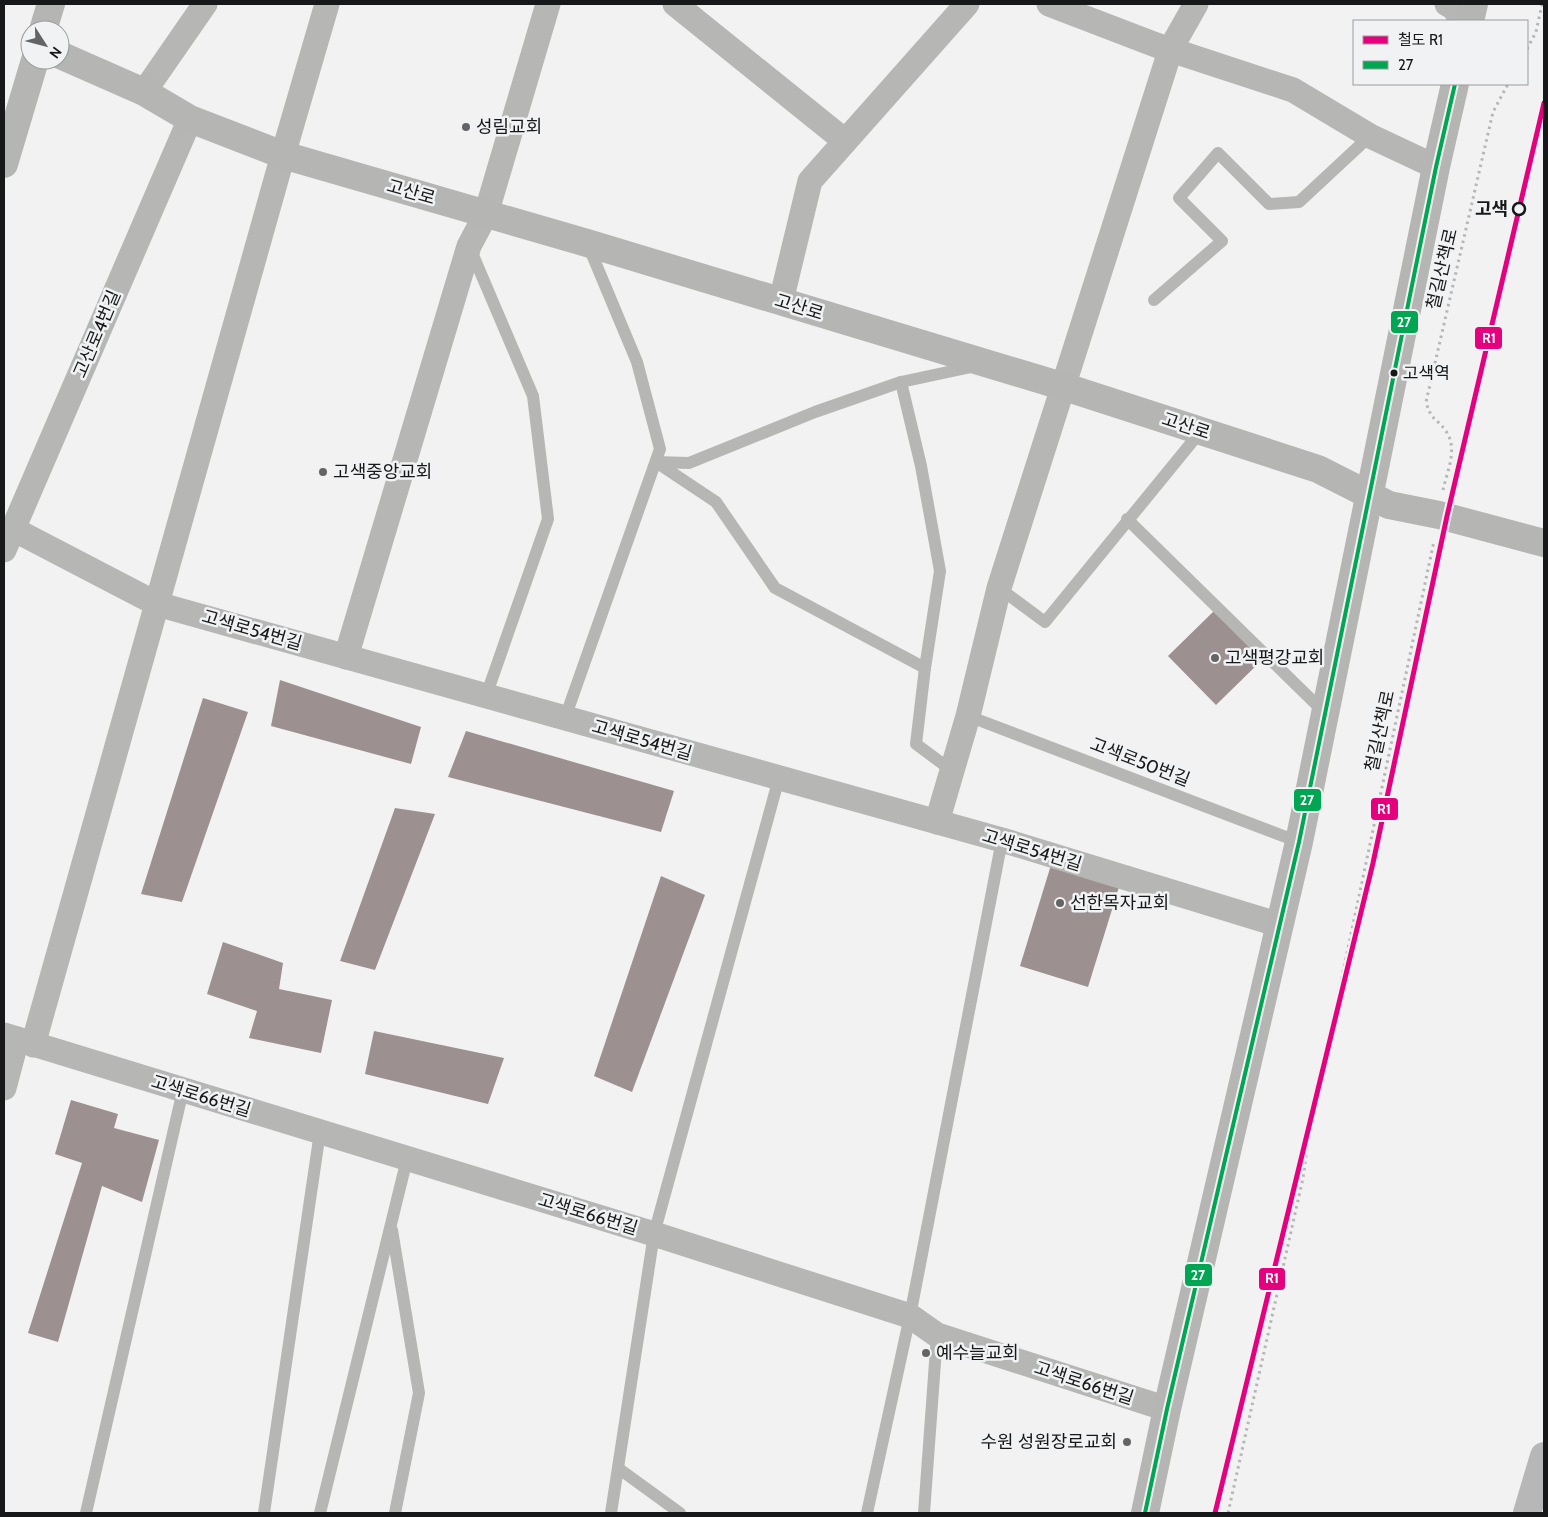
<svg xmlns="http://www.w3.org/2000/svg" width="1548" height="1517" font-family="Cabin,'Noto Sans KR',sans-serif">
<rect width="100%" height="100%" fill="#f2f2f3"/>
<g fill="#9c9091">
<polygon points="1214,611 1262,660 1216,705 1168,656"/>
<polygon points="280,680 421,727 411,764 271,726"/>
<polygon points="203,698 248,712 182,902 141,894"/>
<polygon points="466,731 674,791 661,832 448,777"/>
<polygon points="395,808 435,814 375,970 340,961"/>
<polygon points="1051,865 1119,887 1088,987 1020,966"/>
<polygon points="661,876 705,895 632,1092 594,1076"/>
<polygon points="223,942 283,963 279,989 332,1000 321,1053 249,1038 257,1011 207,994"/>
<polygon points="374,1031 504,1058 488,1104 365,1074"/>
<polygon points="71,1100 118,1114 114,1128 159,1140 142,1202 102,1186 58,1342 28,1333 82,1163 55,1154"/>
</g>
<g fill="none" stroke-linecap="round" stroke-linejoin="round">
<g stroke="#b5b6b6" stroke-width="3" stroke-dasharray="2.5 4" stroke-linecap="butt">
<polyline points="1527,49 1536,32 1542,4"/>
<path d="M1443,490C1447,471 1459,448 1445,430C1436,417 1432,422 1426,402L1493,112L1508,84"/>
<polyline points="1228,1513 1303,1178 1309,1133 1434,541"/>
</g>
<g stroke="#b6b6b5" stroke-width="12">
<polyline points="470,248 533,396 548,519 486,696"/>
<polyline points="1154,300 1222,241 1179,198 1218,153 1269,204 1299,202 1370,136"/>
<polyline points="656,462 716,502 775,588 925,668 940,571 921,466 901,382"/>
<polyline points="656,462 689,463 815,412 901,382 976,366"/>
<polyline points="1127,519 1324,712"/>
<polyline points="999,588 1045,622 1201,431"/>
<polyline points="925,668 916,744 951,770"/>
<polyline points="968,716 1299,842"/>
<polyline points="565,718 660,449 637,362 588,245"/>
<polyline points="392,1230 419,1393 395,1513"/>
<polyline points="618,1468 680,1513"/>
<polyline points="86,1513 183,1090"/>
<polyline points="264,1513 320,1132"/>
<polyline points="320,1513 407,1159"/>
<polyline points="611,1513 654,1234 779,778"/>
<polyline points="867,1513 910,1316 1002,840"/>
<polyline points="924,1513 937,1335"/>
</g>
<g stroke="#b6b6b5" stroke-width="25">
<polyline points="675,4 845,141"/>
<polyline points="1049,4 1156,45 1293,90 1370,136 1436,167"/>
<polyline points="1447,4 1454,8 1462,21"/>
<polyline points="144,92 205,4"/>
<polyline points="781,301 810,181 967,4"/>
<polyline points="13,529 157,604 1002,840 1280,925"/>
<polyline points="4,550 190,119"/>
<polyline points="346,657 469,246 486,214 548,4"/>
<polyline points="937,822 968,716 999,588 1171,48 1196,4"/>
<polyline points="4,1035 654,1234 910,1316 937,1335 1167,1409"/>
<polyline points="33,1045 283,155 327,4"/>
<polyline points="4,1088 17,1039"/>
</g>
<g stroke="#b5b5b4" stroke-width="28">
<polyline points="1470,21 1474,4"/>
<polyline points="43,30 51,4"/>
<polyline points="60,55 144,92 190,119 283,155 587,243 1065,387 1318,469 1389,505 1439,515 1544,543"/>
<polyline points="4,164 35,60"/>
<polyline points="1145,1513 1167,1409 1299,842 1436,167 1455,84"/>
</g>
<polyline stroke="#b7b7b8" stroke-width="28" points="1527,1513 1544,1456"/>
<defs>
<polyline id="bus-1" points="1145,1513 1167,1409 1299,842 1436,167 1455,84"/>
</defs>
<use href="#bus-1" stroke="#f1f2f4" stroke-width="8"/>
<use href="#bus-1" stroke="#00a651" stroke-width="4"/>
<defs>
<polyline id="rail-1" points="1215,1513 1373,863 1447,516 1544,103"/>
</defs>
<use href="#rail-1" stroke="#f1f2f4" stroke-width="9"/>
<use href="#rail-1" stroke="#e5007d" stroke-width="5"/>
</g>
<g fill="#646465" stroke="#f1f2f4" stroke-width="2">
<circle cx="466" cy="127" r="5"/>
<circle cx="323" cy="472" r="5"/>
<circle cx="1215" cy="658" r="5"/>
<circle cx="1060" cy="903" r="5"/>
<circle cx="926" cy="1353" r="5"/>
<circle cx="1127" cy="1442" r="5"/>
</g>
<circle fill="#f1f2f4" stroke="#171819" stroke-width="2.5" cx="1519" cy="209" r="6"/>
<circle fill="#171819" stroke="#f1f2f4" stroke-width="2" cx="1394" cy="373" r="4.5"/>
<g text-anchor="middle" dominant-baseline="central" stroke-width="5" stroke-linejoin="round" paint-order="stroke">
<g font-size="17" fill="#171819" stroke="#f1f2f4" text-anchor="start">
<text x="1403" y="373">고색역</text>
</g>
<g font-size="18" fill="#171819" stroke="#f1f2f4" text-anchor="start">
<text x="476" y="127">성림교회</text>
<text x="333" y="472">고색중앙교회</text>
<text x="1225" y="658">고색평강교회</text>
<text x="1070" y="903">선한목자교회</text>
<text x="936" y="1353">예수늘교회</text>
<text x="1117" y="1442" text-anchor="end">수원 성원장로교회</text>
</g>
<g font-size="18" fill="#171819" stroke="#f1f2f4">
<text transform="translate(411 192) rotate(16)">고산로</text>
<text transform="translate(1442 269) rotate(-77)">철길산책로</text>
<text transform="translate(799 307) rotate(17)">고산로</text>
<text transform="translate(97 334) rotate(-67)">고산로4번길</text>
<text transform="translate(1186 426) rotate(18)">고산로</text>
<text transform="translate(252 630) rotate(16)">고색로54번길</text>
<text transform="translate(1380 731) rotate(-78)">철길산책로</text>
<text transform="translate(642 740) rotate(16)">고색로54번길</text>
<text transform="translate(1140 762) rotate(21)">고색로50번길</text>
<text transform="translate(1032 850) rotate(17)">고색로54번길</text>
<text transform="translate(201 1096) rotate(17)">고색로66번길</text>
<text transform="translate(588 1214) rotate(17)">고색로66번길</text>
<text transform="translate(1084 1383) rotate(18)">고색로66번길</text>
</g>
<g font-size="18" font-weight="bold" fill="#171819" stroke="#f1f2f4" text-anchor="end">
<text x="1508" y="209">고색</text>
</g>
</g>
<g stroke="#f1f2f4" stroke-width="2">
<rect x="1390" y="310" width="29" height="24" rx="5" fill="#00a651"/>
<rect x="1474" y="326" width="29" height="24" rx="5" fill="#e5007d"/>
<rect x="1293" y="788" width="29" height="24" rx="5" fill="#00a651"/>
<rect x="1370" y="797" width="29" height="24" rx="5" fill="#e5007d"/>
<rect x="1184" y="1263" width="29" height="24" rx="5" fill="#00a651"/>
<rect x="1258" y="1267" width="28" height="24" rx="5" fill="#e5007d"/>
</g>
<g font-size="14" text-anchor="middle" font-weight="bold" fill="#fff">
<text x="1404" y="327">27</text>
<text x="1489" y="343">R1</text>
<text x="1307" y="805">27</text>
<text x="1384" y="814">R1</text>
<text x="1198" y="1280">27</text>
<text x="1272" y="1283">R1</text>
</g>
<rect width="1548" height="1517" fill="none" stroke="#171819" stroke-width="10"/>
<rect x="1353" y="20" width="175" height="65" fill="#f1f2f4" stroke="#9a9b9c"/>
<rect x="1363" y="36" width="25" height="8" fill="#e5007d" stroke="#9a9b9c"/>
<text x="1398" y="45" font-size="15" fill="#171819">철도 R1</text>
<rect x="1363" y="61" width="25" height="8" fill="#00a651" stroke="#9a9b9c"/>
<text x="1398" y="70" font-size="15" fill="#171819">27</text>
<g transform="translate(45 45) rotate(126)"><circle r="24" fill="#f1f2f4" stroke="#9a9b9c"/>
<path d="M0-4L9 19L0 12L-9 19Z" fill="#646465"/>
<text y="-8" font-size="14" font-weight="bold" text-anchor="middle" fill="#171819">N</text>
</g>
</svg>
